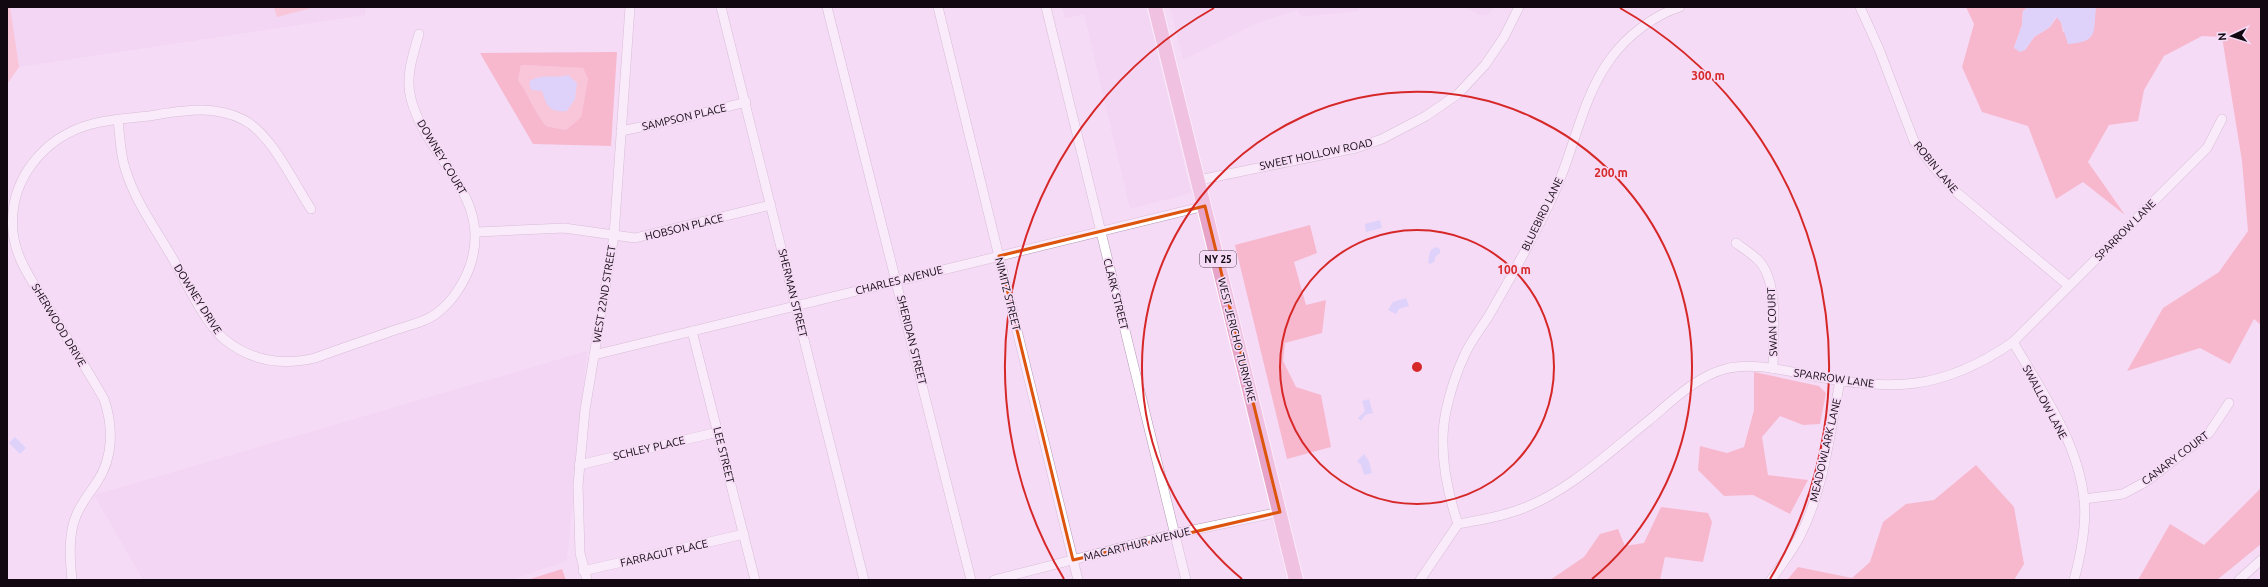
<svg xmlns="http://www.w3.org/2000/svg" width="2268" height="587" font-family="Ubuntu,sans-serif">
<rect width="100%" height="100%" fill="#f5dbf5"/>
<g fill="#f0d0f0">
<polygon points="10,7 365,7 365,15 19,67"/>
<polygon points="1062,7 1146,7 1191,193 1130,209 1084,14 1065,19"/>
<polygon points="1170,7 1359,7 1359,11 1302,17 1297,10 1255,24 1183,60"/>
<polygon points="1464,7 1495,7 1487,15 1480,15"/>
<polygon points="587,351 567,561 511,580 143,580 94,495"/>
</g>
<g fill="#fcaab3">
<polygon points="7,7 10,7 19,67 7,84"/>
<polygon points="274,7 315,7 277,17"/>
<path d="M521,65L583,68L588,79L581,117L566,130L546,126C534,112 528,95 518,80Z"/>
</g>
<g fill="#f88f9d" fill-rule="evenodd">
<polygon points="1966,7 2028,7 2023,11 2022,25 2014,48 2025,50 2034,37 2050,27 2057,17 2061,22 2063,32 2095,11 2096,7 2261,7 2261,325 2254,319 2230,364 2200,348 2127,371 2163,308 2219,272 2248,231 2242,161 2222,37 2202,36 2164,56 2144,90 2138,121 2109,125 2088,162 2125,215 2083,182 2056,199 2028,126 1982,112 1962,67 1974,24"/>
<path d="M617,52L611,146L533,144L480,53ZM521,65L583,68L588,79L581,117L566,130L546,126C534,112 529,95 518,80Z"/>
<polygon points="1310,225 1317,253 1294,262 1306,305 1326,300 1322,333 1285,343 1283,361 1296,387 1321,395 1331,447 1287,459 1235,245"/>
<polygon points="1754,372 1819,386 1826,393 1820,424 1803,425 1780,416 1762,437 1768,475 1808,480 1790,514 1753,495 1724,496 1698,470 1700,446 1727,453 1744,447 1754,410"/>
<polygon points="1976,465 2014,507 2024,564 2014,580 1787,580 1798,567 1852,578 1870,562 1883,522 1906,504 1934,500"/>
<polygon points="2261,488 2261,544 2217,580 2138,580 2170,524 2204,545"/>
<polygon points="1661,507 1708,513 1712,522 1703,562 1665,557 1660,580 1550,580 1584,557 1600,534 1618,529 1625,546 1644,543"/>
<polygon points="562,569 566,580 527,580"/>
</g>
<g fill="#c2c8ff">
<path d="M2028,7H2096C2093,32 2099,42 2068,44L2061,22L2056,17L2050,27L2034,37L2025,50L2020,52L2014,48L2022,25L2023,11Z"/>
<path d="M568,75L577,83L575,99L567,111C550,113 546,106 542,91L531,90L529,82C540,73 555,79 568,75Z"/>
<polygon points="1380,220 1382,228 1366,232 1365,224"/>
<polygon points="1435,247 1440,249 1440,253 1436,256 1434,262 1430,264 1428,262 1430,251"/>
<polygon points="1406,298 1409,306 1399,309 1396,314 1388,310 1393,302"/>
<polygon points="1369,399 1373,413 1365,415 1361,421 1358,418 1365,411 1362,401"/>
<polygon points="15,437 26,448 20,454 9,443"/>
<polygon points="1364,454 1369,461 1372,473 1364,475 1361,465 1357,461"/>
</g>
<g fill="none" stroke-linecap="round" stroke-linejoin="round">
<defs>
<g id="street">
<polyline points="721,7 864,580"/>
<polyline points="827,7 971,580"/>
<polyline points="938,7 1078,580"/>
<polyline points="1046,7 1186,580"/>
<polyline points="1860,7 1879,49 1914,141 1932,165 1955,191 2069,286"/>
<path d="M118,120C120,136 120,153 125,168C135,202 156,229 173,259C186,282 205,323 224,339C251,361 282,366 315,358C342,348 369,339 395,330C409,325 426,322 437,313C452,302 464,283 470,266C494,196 427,160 411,99C405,77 413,55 419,34"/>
<polyline points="621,131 684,118 746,102"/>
<polyline points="1199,180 1356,148 1382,139 1426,116 1458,94 1485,65 1504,37 1519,7"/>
<polyline points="476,232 564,228 635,238 771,205"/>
<path d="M1736,243C1743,248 1751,253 1758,260C1780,281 1773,340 1773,369"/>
<polyline points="692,331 755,580"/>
<path d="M2013,342C2041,390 2078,442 2084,499C2087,526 2081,554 2074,580"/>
<polyline points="594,355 1205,206"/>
<polyline points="579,465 718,432"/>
<polyline points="2084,499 2123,494 2147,481 2209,433 2229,403"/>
<path d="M1458,524C1479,520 1501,517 1521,509C1568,492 1608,453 1647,422C1670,403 1695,377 1725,369C1752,362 1782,370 1808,375C1890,391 1941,392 2013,342L2207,148L2222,119"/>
<polyline points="583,571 744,534"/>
<path d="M72,580C70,560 68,535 76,516C81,503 90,493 97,482C114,457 113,425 104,399C87,369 68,340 50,310C35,285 16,261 13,232C8,181 43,137 92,124C110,119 130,118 149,116C181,111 213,104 244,120C272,135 293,182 311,209"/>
<polyline points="587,580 580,553 578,485 585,410 614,235 630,7"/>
<polyline points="994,580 1174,534 1280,512"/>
<path d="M1420,580L1458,524C1446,488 1438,449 1446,411C1450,392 1457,371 1465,354C1472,339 1483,326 1491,312C1512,275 1533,239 1551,200C1574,154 1580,100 1611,58C1627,36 1654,15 1680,7"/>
<path d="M1771,580C1781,565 1792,552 1800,536C1824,489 1830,433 1840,381"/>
<polyline points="2239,580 2261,560"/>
</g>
<polyline id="primary" points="1155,7 1296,580"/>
</defs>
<use href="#street" stroke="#b299b3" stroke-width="10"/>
<use href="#primary" stroke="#fff" stroke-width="16"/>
<use href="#street" stroke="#fff" stroke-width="9"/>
<use href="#primary" stroke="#e8a3c8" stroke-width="14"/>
</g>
<path d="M0 0H2268V587H0ZM1205,206L1280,512L1073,560L999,256Z" fill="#f5dbf5" fill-opacity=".55" fill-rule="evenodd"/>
<path fill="none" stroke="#dd550c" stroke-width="3" stroke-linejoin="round" d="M1205,206L1280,512L1073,560L999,256Z"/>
<g fill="none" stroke="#d62828" stroke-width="2">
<circle cx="1417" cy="367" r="137"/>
<path d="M1242 579A275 275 0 1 1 1592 579"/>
<path d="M1064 579A412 412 0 0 1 1214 8M1620 8A412 412 0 0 1 1770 579"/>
</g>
<g text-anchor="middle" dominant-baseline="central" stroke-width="3.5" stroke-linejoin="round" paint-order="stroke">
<rect fill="#f5dbf5" stroke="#554755" stroke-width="1" x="1200" y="251" width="36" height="16" rx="3"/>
<g font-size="10" font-weight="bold" fill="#110811">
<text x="1218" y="259">NY 25</text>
</g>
<g font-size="11" fill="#110811" stroke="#f5dbf5">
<text transform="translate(684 117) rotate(-13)">SAMPSON PLACE</text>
<text transform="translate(1316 154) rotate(-12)">SWEET HOLLOW ROAD</text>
<text transform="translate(442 157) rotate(59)">DOWNEY COURT</text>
<text transform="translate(1936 167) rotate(51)">ROBIN LANE</text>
<text transform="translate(1542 214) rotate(-64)">BLUEBIRD LANE</text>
<text transform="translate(684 227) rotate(-14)">HOBSON PLACE</text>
<text transform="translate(2125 230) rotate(-45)">SPARROW LANE</text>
<text transform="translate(899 280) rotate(-14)">CHARLES AVENUE</text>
<text transform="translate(793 293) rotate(76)">SHERMAN STREET</text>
<text transform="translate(604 294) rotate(-81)">WEST 22ND STREET</text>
<text transform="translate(1008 294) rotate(76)">NIMITZ STREET</text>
<text transform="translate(1116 294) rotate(76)">CLARK STREET</text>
<text transform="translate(198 299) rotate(58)">DOWNEY DRIVE</text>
<text transform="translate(1772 322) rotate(-92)">SWAN COURT</text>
<text transform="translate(59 325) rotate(59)">SHERWOOD DRIVE</text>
<text transform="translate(912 340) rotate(76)">SHERIDAN STREET</text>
<text transform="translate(1237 340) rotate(76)">WEST JERICHO TURNPIKE</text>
<text transform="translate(1834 378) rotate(8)">SPARROW LANE</text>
<text transform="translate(2045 402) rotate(62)">SWALLOW LANE</text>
<text transform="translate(649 448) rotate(-13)">SCHLEY PLACE</text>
<text transform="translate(1825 450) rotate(-77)">MEADOWLARK LANE</text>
<text transform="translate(724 455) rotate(76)">LEE STREET</text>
<text transform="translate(2175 458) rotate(-37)">CANARY COURT</text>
<text transform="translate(1137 544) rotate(-14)">MACARTHUR AVENUE</text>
<text transform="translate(664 553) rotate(-13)">FARRAGUT PLACE</text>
</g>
</g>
<circle cx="1417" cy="367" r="6" fill="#d62828" stroke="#f5dbf5" stroke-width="2"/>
<g font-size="12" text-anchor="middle" font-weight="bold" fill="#d62828" stroke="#f5dbf5" stroke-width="3.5" stroke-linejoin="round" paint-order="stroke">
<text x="1708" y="80">300 m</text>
<text x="1611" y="177">200 m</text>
<text x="1514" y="274">100 m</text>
</g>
<rect width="2268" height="587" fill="none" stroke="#110811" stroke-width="16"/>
<g transform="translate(2232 36) rotate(266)" stroke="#f5dbf5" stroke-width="3" paint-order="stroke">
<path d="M0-3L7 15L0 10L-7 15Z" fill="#110811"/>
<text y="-6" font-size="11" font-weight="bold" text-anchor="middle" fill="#110811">N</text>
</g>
</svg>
